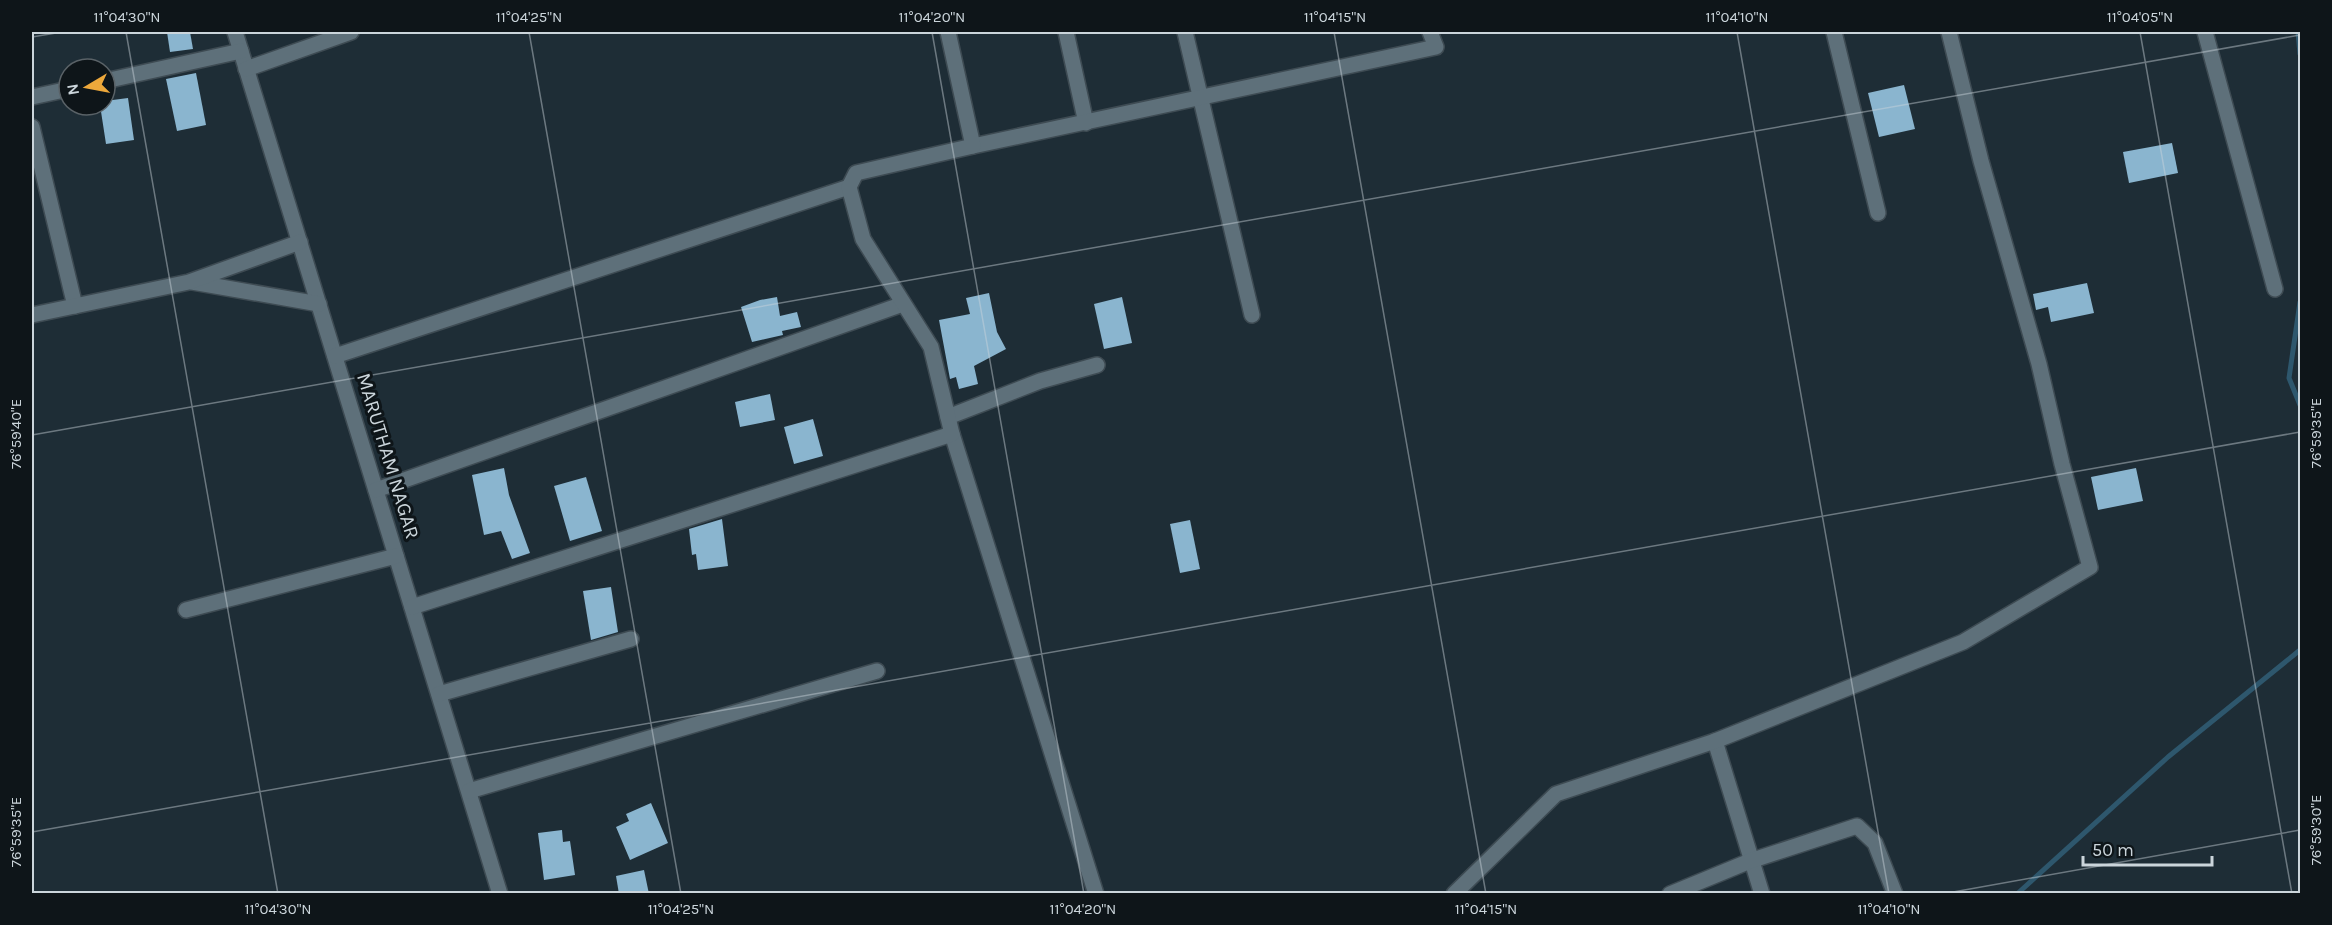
<svg xmlns="http://www.w3.org/2000/svg" width="2332" height="925" font-family="Karla,sans-serif">
<rect width="100%" height="100%" fill="#1e2d36"/>
<g fill="none" stroke-linecap="round" stroke-linejoin="round">
<g stroke="#2e576d" stroke-width="5">
<polyline points="2298,32 2300,54"/>
<polyline points="2300,302 2289,378 2300,405"/>
<polyline points="2017,894 2168,757 2300,650"/>
</g>
</g>
<g fill="#8ab5cf">
<polygon points="167,32 190,32 193,49 170,52"/>
<polygon points="196,73 206,125 177,131 166,79"/>
<polygon points="1904,85 1915,129 1879,137 1868,93"/>
<polygon points="128,98 134,140 106,144 100,105 105,105 105,101"/>
<polygon points="2172,143 2178,173 2129,183 2123,152"/>
<polygon points="2087,283 2094,313 2051,322 2048,307 2036,310 2033,294"/>
<polygon points="989,293 997,332 1006,349 974,366 978,384 959,389 956,377 950,379 939,320 970,314 966,298"/>
<polygon points="777,297 780,316 797,312 801,327 782,331 783,335 752,342 741,307 760,300"/>
<polygon points="1122,297 1132,343 1104,349 1094,304"/>
<polygon points="770,394 775,420 740,427 735,402"/>
<polygon points="813,419 823,456 794,464 784,427"/>
<polygon points="504,468 509,495 530,553 512,559 501,531 484,535 472,475"/>
<polygon points="2136,468 2143,501 2098,510 2091,477"/>
<polygon points="586,477 602,531 570,541 554,486"/>
<polygon points="722,519 728,566 698,570 696,554 692,555 689,529"/>
<polygon points="1190,520 1200,569 1180,573 1170,524"/>
<polygon points="611,587 618,632 591,640 583,591"/>
<polygon points="651,803 668,843 630,860 616,827 629,821 626,814"/>
<polygon points="562,830 563,842 570,841 575,875 544,880 538,833"/>
<polygon points="644,870 649,894 619,894 616,876"/>
</g>
<g fill="none" stroke-linecap="round" stroke-linejoin="round">
<defs>
<g id="minor">
<polyline points="235,32 500,894"/>
<polyline points="1066,32 1086,123"/>
<polyline points="1185,32 1252,315"/>
<polyline points="1834,32 1878,213"/>
<polyline points="2205,32 2275,289"/>
<polyline points="246,69 351,32"/>
<polyline points="105,81 241,51"/>
<polyline points="32,97 69,89"/>
<polyline points="32,127 75,306"/>
<polyline points="973,146 1436,47 1430,32"/>
<polyline points="192,282 319,304"/>
<polyline points="32,315 189,282 300,242"/>
<polyline points="335,356 849,187"/>
<polyline points="948,417 1040,381 1097,365"/>
<polyline points="952,434 1096,894"/>
<polyline points="376,490 903,304"/>
<polyline points="412,607 952,434 931,347 863,239 849,187 856,173 973,146 948,32"/>
<polyline points="186,610 396,556"/>
<polyline points="439,694 631,639"/>
<polyline points="1715,741 1762,894"/>
<polyline points="469,791 877,671"/>
<polyline points="1454,894 1556,794 1715,741 1963,642 2090,567 2062,464 2039,364 1981,161 1949,32"/>
<polyline points="1670,894 1750,861 1857,826 1875,843 1895,894"/>
</g>
</defs>
<use href="#minor" stroke="#3e4b53" stroke-width="18"/>
<use href="#minor" stroke="#5e707a" stroke-width="15"/>
</g>
<path fill="none" stroke="#cbd5db" stroke-width="1.5" stroke-opacity="0.45" d="M126,32L278,894M529,32L681,894M932,32L1084,894M1334,32L1486,894M1737,32L1889,894M2140,32L2292,894M32,37L62,32M32,435L2300,35M32,832L2300,432M1942,894L2300,830"/>
<g text-anchor="middle" dominant-baseline="central" stroke-width="6" stroke-linejoin="round" paint-order="stroke">
<g font-size="20" fill="#cbd5db" stroke="#0e1519">
<text transform="translate(388 456) rotate(73)">MARUTHAM NAGAR</text>
</g>
</g>
<rect width="2332" height="925" fill="none" stroke="#0e1519" stroke-width="66"/>
<g transform="translate(87 87) rotate(260)"><circle r="28" fill="#0e1519" stroke="#5a6267" stroke-width="1.5"/>
<path d="M0-4.5L10 22L0 15L-10 22Z" fill="#eda83b"/>
<text y="-9" font-size="16" font-weight="bold" text-anchor="middle" fill="#cbd5db">N</text>
</g>
<path d="M2083 856v9h129v-9" fill="none" stroke="#cbd5db" stroke-width="3"/>
<text x="2092" y="856" font-size="18" fill="#cbd5db" stroke="#0e1519" stroke-width="4.5" paint-order="stroke">50 m</text>
<rect x="33" y="33" width="2266" height="859" fill="none" stroke="#cbd5db" stroke-width="2"/>
<g font-size="15" text-anchor="middle" fill="#cbd5db">
<text x="127" y="22">11°04'30"N</text>
<text x="529" y="22">11°04'25"N</text>
<text x="932" y="22">11°04'20"N</text>
<text x="1335" y="22">11°04'15"N</text>
<text x="1737" y="22">11°04'10"N</text>
<text x="2140" y="22">11°04'05"N</text>
<text transform="translate(2316 433) rotate(-90)" y="5">76°59'35"E</text>
<text transform="translate(16 434) rotate(-90)" y="5">76°59'40"E</text>
<text transform="translate(2316 830) rotate(-90)" y="5">76°59'30"E</text>
<text transform="translate(16 832) rotate(-90)" y="5">76°59'35"E</text>
<text x="278" y="914">11°04'30"N</text>
<text x="681" y="914">11°04'25"N</text>
<text x="1083" y="914">11°04'20"N</text>
<text x="1486" y="914">11°04'15"N</text>
<text x="1889" y="914">11°04'10"N</text>
</g>
</svg>
